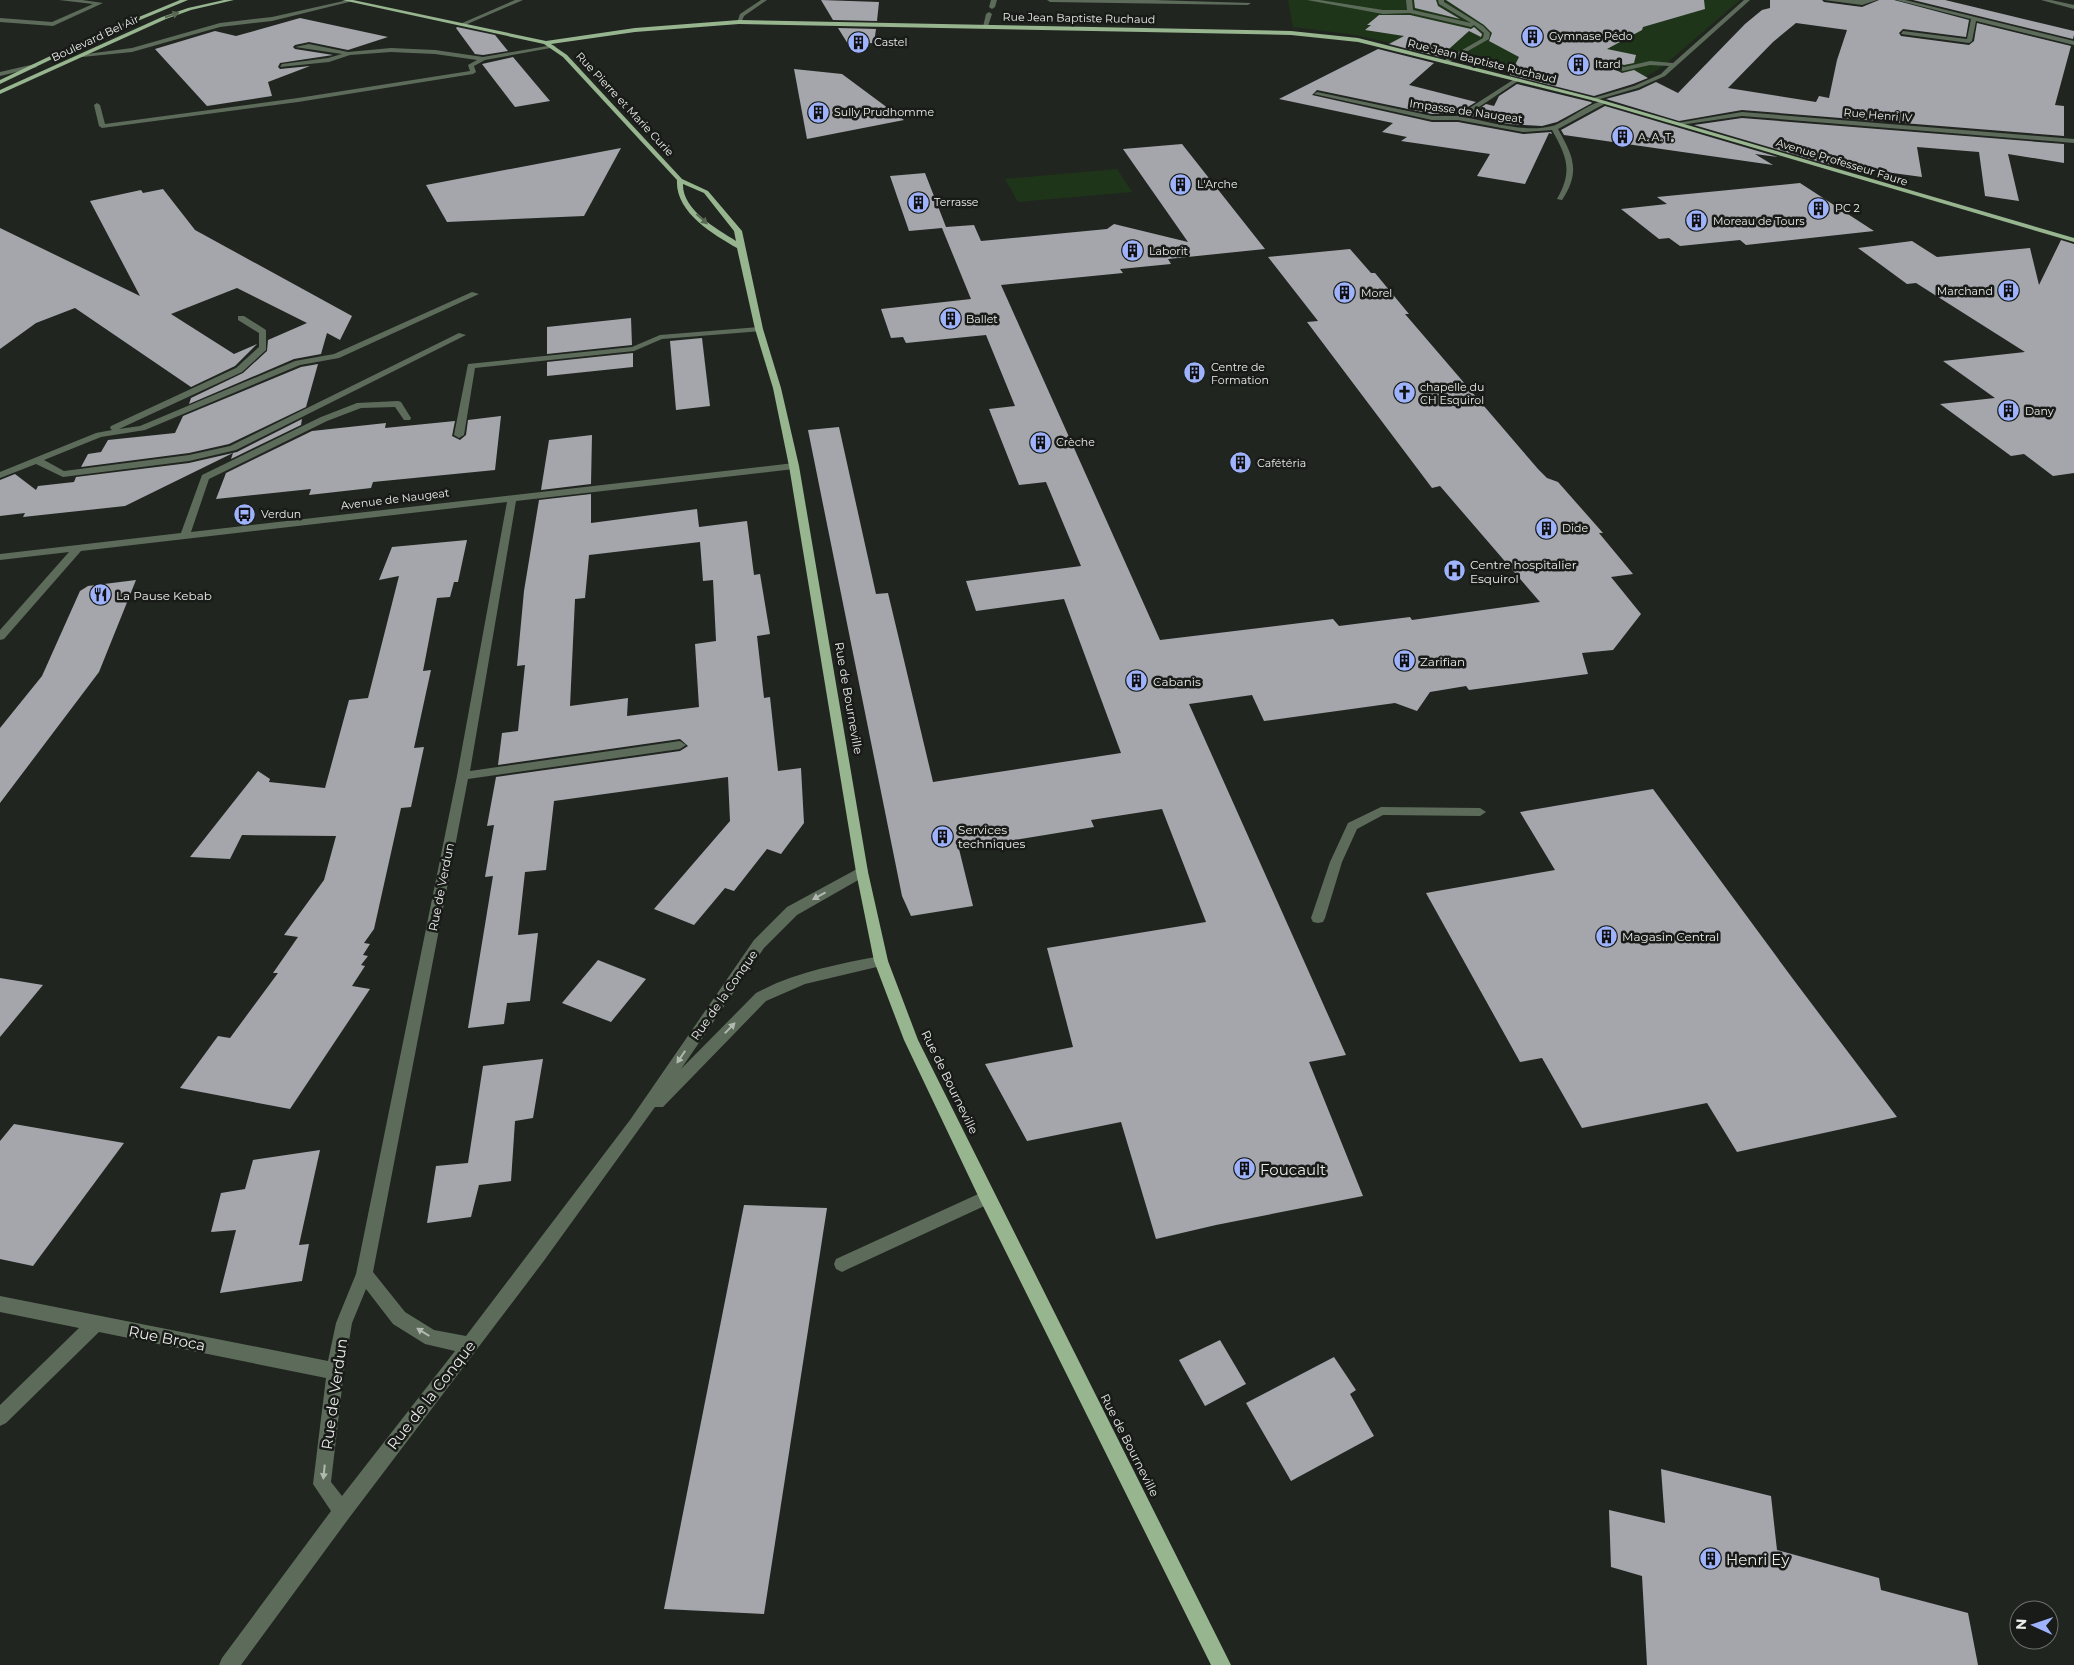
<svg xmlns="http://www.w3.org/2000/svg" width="2074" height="1665" font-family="Montserrat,sans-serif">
<rect width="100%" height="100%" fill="#212520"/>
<g fill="#1f3519">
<polygon points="1288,0 1740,0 1662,67 1642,79 1560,83 1356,35 1293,27"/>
<polygon points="1117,169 1132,192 1018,202 1005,179"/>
</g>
<g fill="#a4a6ac" fill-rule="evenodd">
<polygon points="821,0 879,2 877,21 833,20"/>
<polygon points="1414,0 1436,0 1438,6 1460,19 1415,8"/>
<polygon points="1446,0 1704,0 1705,9 1643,27 1642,30 1607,49 1636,55 1634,63 1624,65 1615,62 1611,65 1612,68 1622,73 1634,70 1648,78 1633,84 1594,96 1510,75 1519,57 1489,41 1492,33 1484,25"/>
<path d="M1770,0H1822L1824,2L1862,7L1879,0H1894L1969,20L1966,37L1903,29L1899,33L1901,36L1969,45L1974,41L1977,23L2071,46L2055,105L2064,106V136L1742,110L1679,121L1606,99L1639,90L1656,82L1678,93L1745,24L1762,10L1770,8ZM1796,23L1847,30L1837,60L1829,98L1819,96L1816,102L1728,88L1773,42Z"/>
<polygon points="1913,0 1945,0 2074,31 2074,35 2073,39"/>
<polygon points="1379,15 1410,15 1471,29 1474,27 1482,34 1481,37 1469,31 1440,57 1389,44 1404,36 1365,30 1371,25 1367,25"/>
<polygon points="300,18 388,37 348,50 309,42 295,45 293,47 295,49 333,55 280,63 278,67 280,69 310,66 268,82 272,96 207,106 155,49 215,31 236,36"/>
<polygon points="457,27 495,35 508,51 483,55 475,54 456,28"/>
<polygon points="838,28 876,29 874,43 848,44"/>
<polygon points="1378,49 1434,63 1409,85 1476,102 1456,114 1432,114 1317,90 1312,95 1432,122 1458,122 1523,134 1551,132 1552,134 1549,133 1525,184 1477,176 1490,154 1401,141 1407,137 1382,132 1393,123 1279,99"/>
<polygon points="513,57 550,101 515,107 482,64"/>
<polygon points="794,69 842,74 904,120 807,139"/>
<polygon points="1517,84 1591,102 1592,103 1557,122 1542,126 1508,124 1469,116 1486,104 1494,106 1499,96"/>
<polygon points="1605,106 1778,157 1755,154 1773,165 1564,135 1561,130"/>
<polygon points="1742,118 2064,144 2064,163 2008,154 2019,201 1985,196 1979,152 1917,147 1922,177 1827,164 1694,125"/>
<polygon points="1182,144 1265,249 1168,259 1171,264 1120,269 1123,273 1001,285 1160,640 1333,619 1339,626 1410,617 1412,620 1540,602 1440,486 1432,488 1307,322 1318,321 1268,257 1350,249 1371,273 1375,273 1409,314 1405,314 1538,469 1547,478 1558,482 1603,533 1599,533 1633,574 1611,577 1641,614 1613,650 1582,653 1588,674 1469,690 1466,686 1430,692 1417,711 1395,703 1264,721 1252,695 1189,704 1346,1055 1309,1062 1363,1196 1216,1225 1156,1239 1121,1122 1027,1141 985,1064 1073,1047 1047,948 1206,922 1162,809 1091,820 1094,827 959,849 973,906 911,916 902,896 808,430 839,427 876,594 888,593 933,782 1121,753 1064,599 976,611 966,581 1081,566 1046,482 1019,485 989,409 1015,406 986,335 906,343 903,337 891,338 881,309 971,299 942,228 909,231 890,176 925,173 946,227 974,225 981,241 1107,229 1114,224 1188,242 1123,149"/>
<polygon points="621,148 584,216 447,222 426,185"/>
<polygon points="1800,183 1874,231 1746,245 1740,240 1680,246 1669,238 1659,239 1621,209 1667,204 1657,197"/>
<polygon points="163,189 195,230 352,316 340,340 327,333 321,354 294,359 189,404 191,398 243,373 267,351 268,340 307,323 237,288 171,314 234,354 257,344 235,366 191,387 75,308 36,323 0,349 0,228 140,296 90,201 141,190 143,193"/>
<polygon points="2061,240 2074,244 2074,473 2053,476 2024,454 2011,456 1940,404 1995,398 1943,361 2025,352 1916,283 1907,284 1858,248 1912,241 1937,257 2030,248 2039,285"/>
<polygon points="631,318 632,345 547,354 547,327"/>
<polygon points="702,338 710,406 676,410 670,341"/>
<polygon points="633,353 633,367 547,376 547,362"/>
<polygon points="318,364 306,407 229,444 189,453 81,467 88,454 101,452 108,440 175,433 183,416 301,367"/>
<polygon points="501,416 495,470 373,482 371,488 309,495 311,489 216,499 226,473 312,431 386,423 385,428 455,421 452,436 460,440 466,435 468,420"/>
<polygon points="302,419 301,425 231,459 233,453 125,506 23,517 25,513 0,516 0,480 15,474 36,490 38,486 74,482 76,477 189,463 237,452"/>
<polygon points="592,435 591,484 541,490 549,440"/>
<path d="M591,494V523L697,509L699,527L747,521L754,575L760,574L770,634L757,636L764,698L770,697L778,771L801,768L804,823L781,854L767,849L734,891L725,888L694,925L654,909L730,821L728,777L554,801L546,870L525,872L518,935L538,933L530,1001L507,1003L504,1024L468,1028L493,876L485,877L494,825L487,826L496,777L680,751L688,746L680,739L498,765L502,733L518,731L525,665L517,666L524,591L539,500ZM700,542L703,581L713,580L716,641L695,644L699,707L627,716L628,698L570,706L575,599L585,598L589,555Z"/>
<polygon points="467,540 458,582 454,582 450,597 437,598 423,671 431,670 414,748 424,747 411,807 401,808 374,929 364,943 370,944 363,955 368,956 361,965 365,966 352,986 370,989 290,1109 180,1088 218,1036 230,1038 278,973 273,973 298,937 284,935 324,880 336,836 242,835 230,859 190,857 258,771 270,779 269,782 325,788 349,700 368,698 399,576 379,580 392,547"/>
<polygon points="136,580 99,672 0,803 0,728 42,676 80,591 88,586"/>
<polygon points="1653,789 1793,979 1897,1117 1737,1152 1707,1103 1582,1128 1542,1058 1520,1062 1426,893 1555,870 1520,812"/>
<polygon points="598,960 646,979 611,1022 562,1003"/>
<polygon points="0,978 43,985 0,1037"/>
<polygon points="543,1059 533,1118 515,1121 511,1181 479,1185 471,1217 427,1223 436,1166 468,1163 483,1066"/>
<polygon points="14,1124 124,1143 33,1266 0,1259 0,1141"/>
<polygon points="320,1150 299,1245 309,1244 302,1281 220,1293 236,1230 211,1232 221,1193 245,1189 253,1160"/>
<polygon points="744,1205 827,1208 764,1614 664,1609"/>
<polygon points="1220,1340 1246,1384 1205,1406 1179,1360"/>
<polygon points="1334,1357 1356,1390 1350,1394 1374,1436 1291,1481 1246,1403"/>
<polygon points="1661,1469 1771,1496 1777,1550 1879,1578 1881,1590 1968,1613 1978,1665 1647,1665 1642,1576 1611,1567 1609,1510 1665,1523"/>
</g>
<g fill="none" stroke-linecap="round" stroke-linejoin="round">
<g fill="#5d6c5a" fill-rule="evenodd">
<polygon points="59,0 82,0 103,3 53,26 0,22 0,18 52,22 93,4"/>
<polygon points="348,0 353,1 272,21 220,27 132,52 82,57 79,55 132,48 220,23 272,17"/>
<polygon points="515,0 523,0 465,25 460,24"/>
<polygon points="761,0 767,0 744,16 741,23 737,23 740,14"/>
<polygon points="991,0 997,0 995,7 992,9 989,7"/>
<polygon points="1047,0 1154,0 1251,3 1248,5 1050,2"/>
<polygon points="1307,0 1320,0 1383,10 1407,10 1406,0 1412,0 1413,10 1471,23 1439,4 1438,0 1444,0 1444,2 1483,26 1490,33 1489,39 1445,64 1443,61 1483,38 1484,33 1474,25 1471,27 1410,13 1383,14"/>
<polygon points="1744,0 1750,0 1665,76 1638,88 1593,101 1590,99 1634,86 1661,74 1669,66 1650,65 1623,71 1613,66 1616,64 1624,67 1650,61 1673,63"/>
<polygon points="1824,0 1877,0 1862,5"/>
<polygon points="1896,0 1905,0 2074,41 2074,45 1976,21 1972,41 1969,43 1901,34 1903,31 1967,39 1971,19"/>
<polygon points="2041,0 2051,0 2074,5 2074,9"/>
<polygon points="989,12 992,14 988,26 983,27 986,14"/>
<polygon points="309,44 348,52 391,48 435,50 483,57 553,45 556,47 485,60 474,66 476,72 473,74 298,102 102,128 99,126 94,105 97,103 100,105 105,124 298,98 470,71 468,65 477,60 435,54 391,52 350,55 329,62 280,67 282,64 328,58 342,54 295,47"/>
<polygon points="35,64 37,67 0,76 0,72"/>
<path d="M1516,78L1518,81L1464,117C1490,122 1526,133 1552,126C1565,123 1597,96 1608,102L1558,129C1573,156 1581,171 1562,200L1557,199C1573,171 1567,157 1552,130L1523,132L1458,120H1432L1314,94L1317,92L1432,116H1457Z"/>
<polygon points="1742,112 2074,139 2074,143 1742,116 1680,125 1677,123"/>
<polygon points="472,292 479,294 339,358 300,365 145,430 101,437 44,460 64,471 189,455 230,446 459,333 466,335 236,450 189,461 63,477 36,464 0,478 0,472 96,433 112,430 110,428 111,426 236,368 259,347 259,333 238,320 238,316 244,316 266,330 266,350 242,372 119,429 140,426 295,361 334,354"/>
<polygon points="759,327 763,329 762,331 662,339 634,351 475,368 464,435 459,438 454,435 468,364 632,347 660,335"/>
<path d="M398,401L401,402L411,418L410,420H404L395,407L361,408L327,421L209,479L191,532L794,463L799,466L794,469L516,501L470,771L680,741L686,745L680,749L468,779L373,1272L405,1312L434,1330L466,1336L630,1120L754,940L787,907L857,869H867L868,872L867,875L797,915L764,948L681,1069L756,993C795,972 838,964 881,956L886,957L888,961L886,965L881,966L805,984L766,1001L663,1107H655L543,1262L349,1518L241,1665H219L222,1658L331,1511L313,1484L326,1378L99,1332L6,1423L0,1426V1405L79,1328L0,1312V1296L328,1361L336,1323L356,1274L457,776L507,502L81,551L4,639L0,640V630L69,552L0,560V554L181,533L202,475L321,417L357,403ZM366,1289L393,1324L425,1344L455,1351L342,1496L331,1482L344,1371L352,1323Z"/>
<polygon points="1381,807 1480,808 1486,812 1480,816 1383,815 1357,829 1342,862 1325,918 1323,922 1318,923 1313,922 1311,918 1330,862 1348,823"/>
<polygon points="987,1190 993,1192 995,1197 993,1202 848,1269 842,1272 836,1269 834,1264 836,1259"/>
</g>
<g fill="#97b58f" fill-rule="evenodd">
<polygon points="180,0 188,0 92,40 0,84 0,80 88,38"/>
<polygon points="224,0 234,0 191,10 166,19 0,94 0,90 162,17 188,8"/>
<path d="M342,0H353L546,41L635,28L739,20L1291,31L1358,38L1595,98L2074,238V242L1591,100L1358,42L1291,35L739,24L635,32L551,44L567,55L682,179L708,191L742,231L763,329L781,388L799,466L868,872L888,961L918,1040L1231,1665H1211L981,1202L904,1040L874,961L856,872L789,466L773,388L755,329L737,248C713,234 675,212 677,180L563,57L544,44ZM683,184L704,193L734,231L736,241C717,229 682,210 683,184Z"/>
</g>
</g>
<defs><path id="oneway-solid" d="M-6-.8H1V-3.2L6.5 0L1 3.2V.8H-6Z" transform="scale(1.25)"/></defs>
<g fill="#586853">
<use href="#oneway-solid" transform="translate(172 15) rotate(-19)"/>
<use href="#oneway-solid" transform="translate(702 219) rotate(42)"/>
</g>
<g fill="#b1b9b0">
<use href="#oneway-solid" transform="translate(819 896) rotate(151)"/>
<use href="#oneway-solid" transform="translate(730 1028) rotate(-46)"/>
<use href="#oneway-solid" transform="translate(681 1057) rotate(124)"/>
<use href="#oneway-solid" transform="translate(423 1332) rotate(-148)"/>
<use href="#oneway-solid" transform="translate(324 1472) rotate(96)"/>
</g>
<defs>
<symbol id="building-disc" viewBox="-11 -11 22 22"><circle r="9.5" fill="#9fb3fd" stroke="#181b17"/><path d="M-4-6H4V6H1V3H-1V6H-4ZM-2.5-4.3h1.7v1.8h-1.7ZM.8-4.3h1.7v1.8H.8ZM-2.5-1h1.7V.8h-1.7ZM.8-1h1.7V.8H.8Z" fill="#111"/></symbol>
<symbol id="church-disc" viewBox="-11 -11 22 22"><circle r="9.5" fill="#9fb3fd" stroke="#181b17"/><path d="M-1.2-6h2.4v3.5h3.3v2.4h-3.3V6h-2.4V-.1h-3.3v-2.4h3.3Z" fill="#111"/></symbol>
<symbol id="bus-disc" viewBox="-11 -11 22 22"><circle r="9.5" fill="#9fb3fd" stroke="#181b17"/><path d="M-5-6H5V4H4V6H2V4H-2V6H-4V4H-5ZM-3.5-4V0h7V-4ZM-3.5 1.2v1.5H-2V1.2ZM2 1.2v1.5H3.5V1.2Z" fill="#111"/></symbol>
<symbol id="hospital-disc" viewBox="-11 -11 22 22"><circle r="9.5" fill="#9fb3fd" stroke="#181b17"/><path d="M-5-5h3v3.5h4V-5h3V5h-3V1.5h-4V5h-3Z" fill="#111"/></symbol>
<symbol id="restaurant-disc" viewBox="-11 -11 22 22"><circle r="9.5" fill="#9fb3fd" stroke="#181b17"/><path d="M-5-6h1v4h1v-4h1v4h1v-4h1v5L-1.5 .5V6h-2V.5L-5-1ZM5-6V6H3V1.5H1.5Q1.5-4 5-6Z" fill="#111"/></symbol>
</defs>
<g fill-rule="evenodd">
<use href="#building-disc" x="1520" y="24" width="25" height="25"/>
<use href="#building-disc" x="846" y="30" width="25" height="25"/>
<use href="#building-disc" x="1566" y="52" width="25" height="25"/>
<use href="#building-disc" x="806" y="100" width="25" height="25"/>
<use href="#building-disc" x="1610" y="124" width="25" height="25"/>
<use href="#building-disc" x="1168" y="172" width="25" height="25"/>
<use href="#building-disc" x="906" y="190" width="25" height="25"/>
<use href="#building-disc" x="1806" y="196" width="25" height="25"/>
<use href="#building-disc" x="1684" y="208" width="25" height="25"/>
<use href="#building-disc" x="1120" y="238" width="25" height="25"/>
<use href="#building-disc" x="1996" y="278" width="25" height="25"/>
<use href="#building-disc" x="1332" y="280" width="25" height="25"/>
<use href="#building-disc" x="938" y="306" width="25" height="25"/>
<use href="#building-disc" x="1182" y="360" width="25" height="25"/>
<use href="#church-disc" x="1392" y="380" width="25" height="25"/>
<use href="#building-disc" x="1996" y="398" width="25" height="25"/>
<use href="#building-disc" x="1028" y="430" width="25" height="25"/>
<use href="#building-disc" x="1228" y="450" width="25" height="25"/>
<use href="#bus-disc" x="232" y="502" width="25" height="25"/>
<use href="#building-disc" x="1534" y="516" width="25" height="25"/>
<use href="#hospital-disc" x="1442" y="558" width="25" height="25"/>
<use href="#restaurant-disc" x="88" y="582" width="25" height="25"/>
<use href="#building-disc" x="1392" y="648" width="25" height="25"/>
<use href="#building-disc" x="1124" y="668" width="25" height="25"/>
<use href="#building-disc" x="930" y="824" width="25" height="25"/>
<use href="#building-disc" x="1594" y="924" width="25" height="25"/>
<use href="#building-disc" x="1232" y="1156" width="25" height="25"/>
<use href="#building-disc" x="1698" y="1546" width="25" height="25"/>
</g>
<g text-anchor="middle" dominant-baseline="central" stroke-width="5" stroke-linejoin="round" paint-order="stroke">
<g font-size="11" fill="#e9ece9" stroke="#181b17">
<text transform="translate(1079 18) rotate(1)">Rue Jean Baptiste Ruchaud</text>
<text transform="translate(95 38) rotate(-25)">Boulevard Bel Air</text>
<text transform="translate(1482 61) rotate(14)">Rue Jean Baptiste Ruchaud</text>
<text transform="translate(625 104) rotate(47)">Rue Pierre et Marie Curie</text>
<text transform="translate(1466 111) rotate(8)">Impasse de Naugeat</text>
<text transform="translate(1878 115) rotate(5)">Rue Henri IV</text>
<text transform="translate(1842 162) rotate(17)">Avenue Professeur Faure</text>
<text transform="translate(395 499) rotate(-7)">Avenue de Naugeat</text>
</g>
<g font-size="11" fill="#e9ece9" stroke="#181b17" text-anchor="start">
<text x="1549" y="36">Gymnase Pédo</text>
<text x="874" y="42">Castel</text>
<text x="1595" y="64">Itard</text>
<text x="834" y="112">Sully Prudhomme</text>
<text x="1638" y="137">A. A. T.</text>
<text x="1197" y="184">L'Arche</text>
<text x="934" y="202">Terrasse</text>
<text x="1835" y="208">PC 2</text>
<text x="1713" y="221">Moreau de Tours</text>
<text x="1149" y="251">Laborit</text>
<text x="1993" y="291" text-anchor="end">Marchand</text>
<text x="1361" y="293">Morel</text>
<text x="966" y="319">Ballet</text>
<text x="1211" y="367">Centre de<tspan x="1211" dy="13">Formation</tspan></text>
<text x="1420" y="387">chapelle du<tspan x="1420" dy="13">CH Esquirol</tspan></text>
<text x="2025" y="411">Dany</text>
<text x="1056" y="442">Crèche</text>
<text x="1257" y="463">Cafétéria</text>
<text x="261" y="514">Verdun</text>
<text x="1562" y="528">Dide</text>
</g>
<g font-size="12" fill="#e9ece9" stroke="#181b17" text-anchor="start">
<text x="1470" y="564">Centre hospitalier<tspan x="1470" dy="14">Esquirol</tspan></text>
<text x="116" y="595">La Pause Kebab</text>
<text x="1420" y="661">Zarifian</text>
<text x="1153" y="681">Cabanis</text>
<text x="958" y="829">Services<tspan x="958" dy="14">techniques</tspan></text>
<text x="1622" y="936">Magasin Central</text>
</g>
<g font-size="12" fill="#e9ece9" stroke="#181b17">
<text transform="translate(849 698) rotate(80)">Rue de Bourneville</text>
<text transform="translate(441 887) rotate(-79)">Rue de Verdun</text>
<text transform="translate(724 995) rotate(-55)">Rue de la Conque</text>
<text transform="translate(950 1082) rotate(64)">Rue de Bourneville</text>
<text transform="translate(1130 1445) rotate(63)">Rue de Bourneville</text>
</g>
<g font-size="15" fill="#e9ece9" stroke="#181b17" text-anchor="start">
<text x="1260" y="1169">Foucault</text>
<text x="1726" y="1559">Henri Ey</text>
</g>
<g font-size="15" fill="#e9ece9" stroke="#181b17">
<text transform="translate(167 1338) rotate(11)">Rue Broca</text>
<text transform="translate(334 1394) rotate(-82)">Rue de Verdun</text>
<text transform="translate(431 1395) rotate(-52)">Rue de la Conque</text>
</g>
</g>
<g transform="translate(2034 1625) rotate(273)"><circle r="24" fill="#181b17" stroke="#6c6f6b"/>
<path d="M0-4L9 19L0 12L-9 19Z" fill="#9fb3fd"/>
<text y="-8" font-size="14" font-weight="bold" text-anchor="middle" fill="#e9ece9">N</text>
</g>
</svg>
